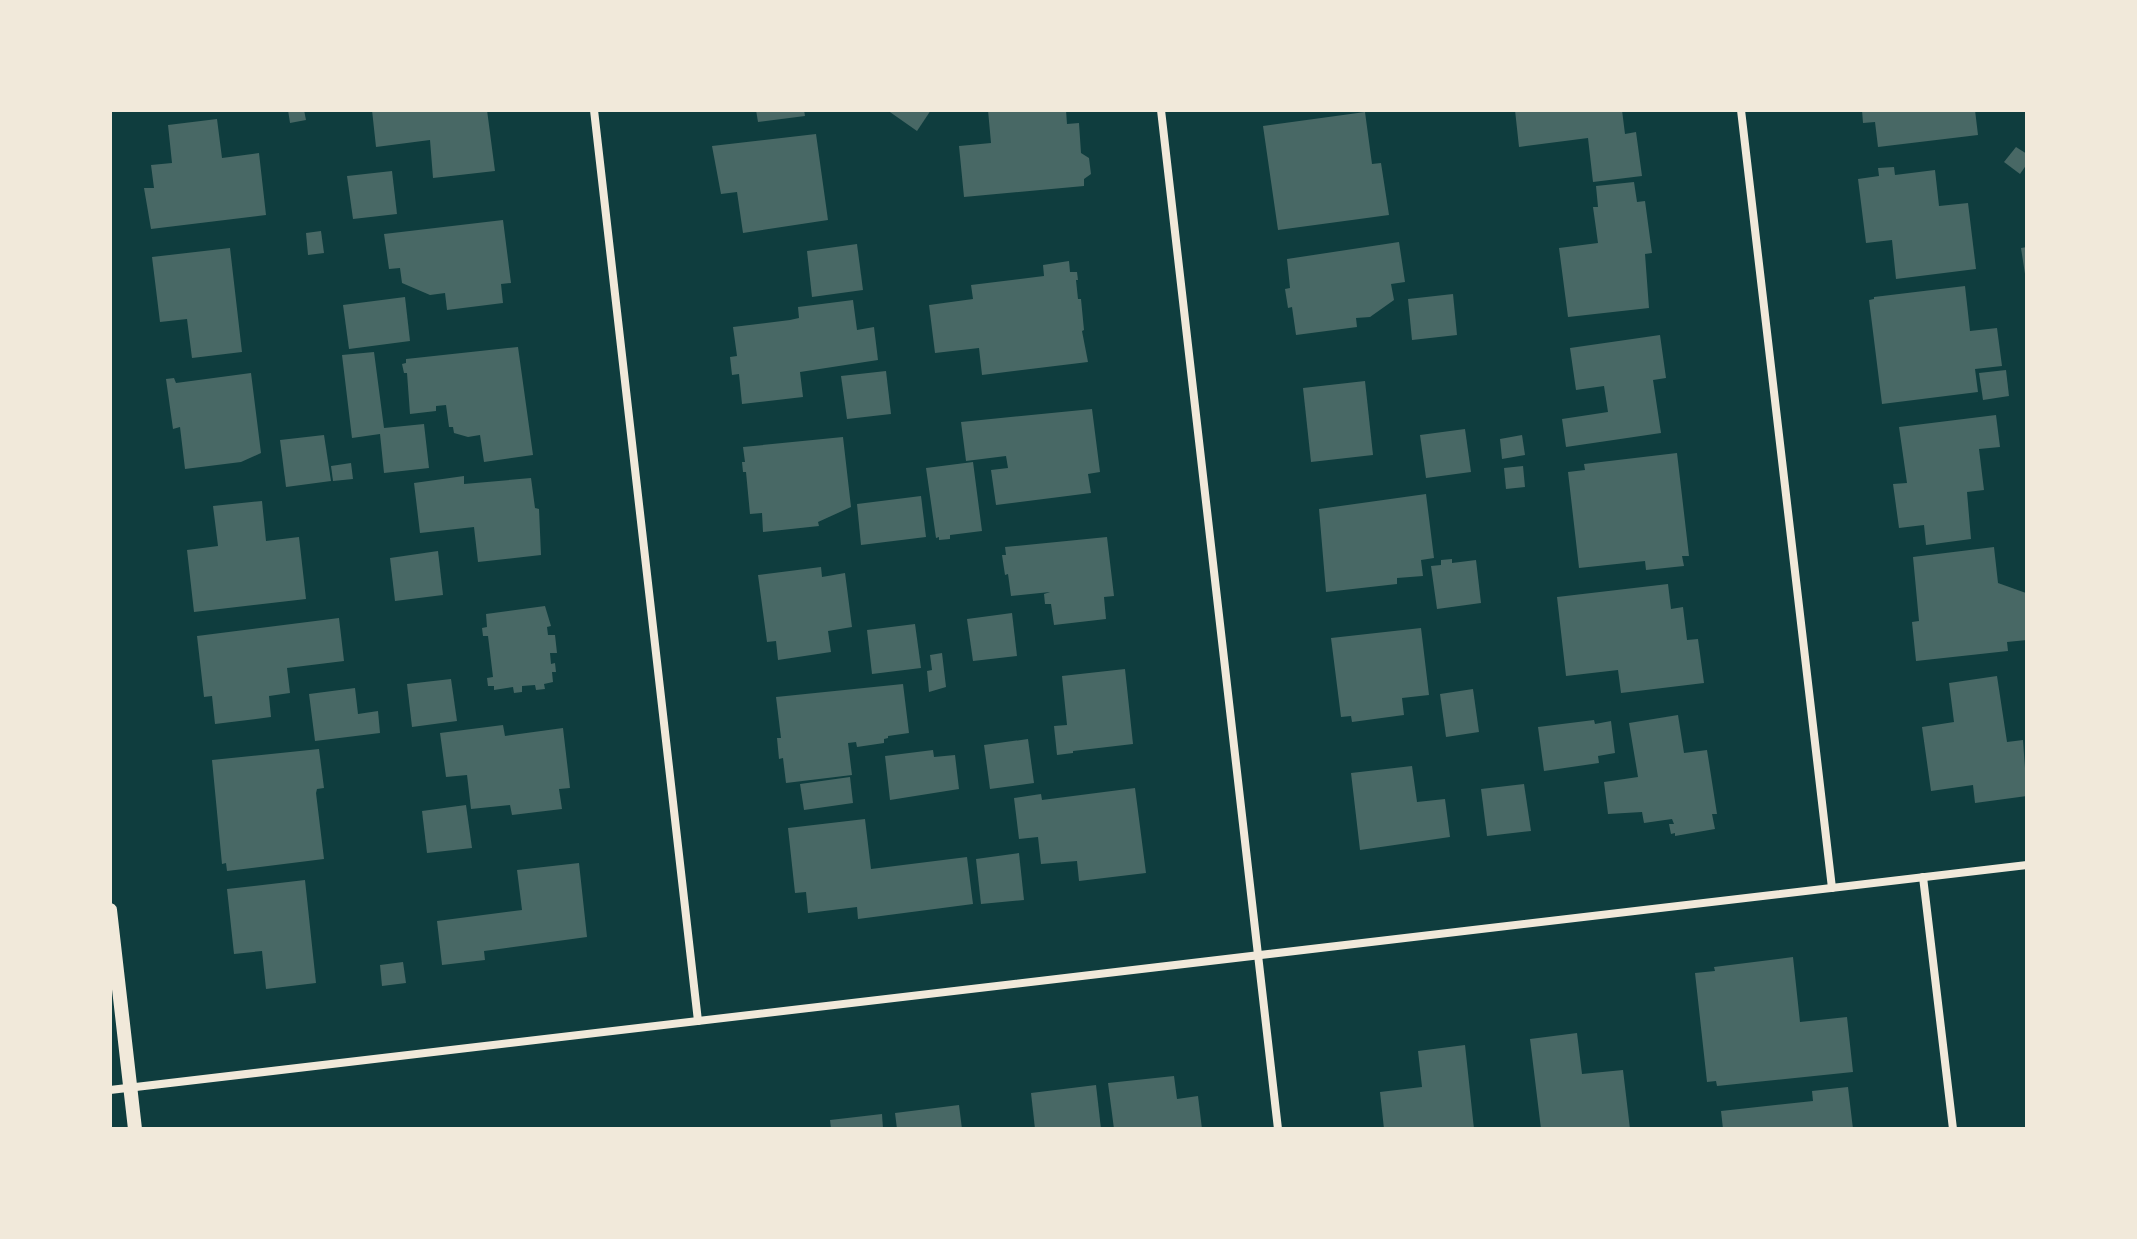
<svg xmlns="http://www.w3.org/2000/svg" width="2137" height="1239" font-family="Signika,sans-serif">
<rect width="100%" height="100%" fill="#0f3d3e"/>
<g fill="#486865">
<polygon points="288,110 304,110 306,120 290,123"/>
<polygon points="372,110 487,110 495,171 433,178 430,140 376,147"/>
<polygon points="756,110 804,110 805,116 758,122"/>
<polygon points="887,110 931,110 917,131"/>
<polygon points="988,110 1066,110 1067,124 1079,123 1081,153 1089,158 1091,174 1084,179 1084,186 964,197 959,146 991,143"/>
<polygon points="1515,110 1622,110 1625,134 1636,132 1642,176 1593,182 1588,138 1519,147"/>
<polygon points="1862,110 1975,110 1978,135 1878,147 1875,122 1863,123"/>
<polygon points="1365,112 1372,164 1381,163 1389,215 1278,230 1263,126"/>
<polygon points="217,119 222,158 259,153 266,215 151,229 144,188 154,188 151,165 172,163 168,125"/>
<polygon points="816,134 828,220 743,233 737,192 721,194 712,146"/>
<polygon points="2016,147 2027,154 2027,164 2020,174 2004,162"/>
<polygon points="1894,167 1895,175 1935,170 1939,206 1968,203 1976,269 1896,279 1892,240 1866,243 1858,179 1879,176 1878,168"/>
<polygon points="392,171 397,214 353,219 347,176"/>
<polygon points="1634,182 1637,202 1645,201 1652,253 1645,254 1649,308 1568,317 1559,248 1598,243 1593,207 1598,207 1596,186"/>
<polygon points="503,220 511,283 501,284 503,303 447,310 445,293 430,295 402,283 400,268 389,269 384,234"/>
<polygon points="321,231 324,253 308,255 306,233"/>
<polygon points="1399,242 1405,282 1391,284 1394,300 1370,317 1356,318 1357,327 1296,335 1292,307 1288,308 1285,289 1290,288 1287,259"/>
<polygon points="857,244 863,290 812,297 807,251"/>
<polygon points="2027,247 2027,273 2025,274 2021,248"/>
<polygon points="230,248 242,352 192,358 187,319 160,322 152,257"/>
<polygon points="1069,261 1070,272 1077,272 1078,280 1076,280 1078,299 1081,299 1084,330 1082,331 1088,362 982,375 979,348 935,353 929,305 973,299 971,285 1044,276 1043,265"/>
<polygon points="1965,286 1970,331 1997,328 2002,366 1975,369 1978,392 1882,404 1869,300 1874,299 1874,297"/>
<polygon points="1453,294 1457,335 1412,340 1408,299"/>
<polygon points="405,297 410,341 349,349 343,305"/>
<polygon points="853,300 857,330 874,327 878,360 800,372 803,397 742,404 739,374 732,375 730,357 737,356 733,327 790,320 799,318 798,307"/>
<polygon points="1660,335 1666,378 1653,380 1661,433 1566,447 1562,419 1608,412 1604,386 1576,390 1570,348"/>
<polygon points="518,347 533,455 484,462 480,435 468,437 454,433 453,427 449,427 446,405 436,406 436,411 410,414 407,373 404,373 402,364 406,363 406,359"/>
<polygon points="374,352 384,428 424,424 429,468 384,473 380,434 352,438 342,355"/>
<polygon points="2006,370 2009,396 1983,400 1979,373"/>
<polygon points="886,371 891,414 847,419 841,376"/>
<polygon points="251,373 261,453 241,462 185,469 180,427 173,429 166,379 174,378 176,383"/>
<polygon points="1365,381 1373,455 1311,462 1303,388"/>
<polygon points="1092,409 1100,472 1088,474 1091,493 996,505 991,470 1008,468 1006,456 966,461 961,422"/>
<polygon points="1996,415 2000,447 1979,449 1984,490 1967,492 1971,539 1926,545 1924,525 1899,528 1893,484 1907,483 1899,427"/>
<polygon points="1465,429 1471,472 1426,478 1420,435"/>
<polygon points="324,435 331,481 286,487 280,440"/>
<polygon points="1522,435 1525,455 1502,459 1500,439"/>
<polygon points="843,437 851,507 818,522 819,526 763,532 762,513 750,514 746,472 743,472 742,462 745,462 743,447"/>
<polygon points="1677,453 1689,556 1682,556 1684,566 1646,570 1645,561 1579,568 1568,472 1585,470 1584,464"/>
<polygon points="973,462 982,531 950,535 950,539 939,540 939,537 936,538 926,468"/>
<polygon points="351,463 353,479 333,481 331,466"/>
<polygon points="1523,466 1525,487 1506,489 1504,468"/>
<polygon points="464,476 464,484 531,478 535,508 539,509 541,555 478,562 474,527 420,533 414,483"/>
<polygon points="1426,494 1434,558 1421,560 1423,576 1397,578 1397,584 1326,592 1319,509"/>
<polygon points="921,496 926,537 861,545 857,504"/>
<polygon points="262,501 266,541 299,537 306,599 194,612 187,550 218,546 213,506"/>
<polygon points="1107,537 1114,596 1104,597 1106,619 1054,625 1051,604 1045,604 1044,594 1050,592 1011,596 1008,574 1005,575 1002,555 1006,555 1005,547"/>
<polygon points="1994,547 1998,583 2026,593 2027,640 2007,642 2008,651 1916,661 1912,622 1919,621 1913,557"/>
<polygon points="438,551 443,595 395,601 390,558"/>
<polygon points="1452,559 1452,563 1476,560 1481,603 1437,609 1431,566 1441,565 1441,560"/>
<polygon points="821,567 822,577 845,573 852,627 828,631 831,652 778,660 776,641 767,642 758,575"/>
<polygon points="1668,584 1671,609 1683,607 1687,640 1698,639 1704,683 1621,693 1618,670 1566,676 1557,597"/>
<polygon points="545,606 551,626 547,627 548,635 555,635 557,653 550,653 551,664 555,663 556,672 552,672 553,682 544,684 545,689 536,690 535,685 522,686 522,692 514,693 513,687 494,690 494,686 488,686 487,678 493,677 488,636 483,636 482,628 487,627 486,614"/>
<polygon points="1012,613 1017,656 973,661 967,619"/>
<polygon points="339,618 344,661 287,668 290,693 269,696 271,717 215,724 212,696 204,697 197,636"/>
<polygon points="915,624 921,668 872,674 867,630"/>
<polygon points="1421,628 1429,695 1402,698 1404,715 1352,722 1351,716 1341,717 1331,638"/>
<polygon points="942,653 946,687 929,692 927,671 932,670 930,655"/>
<polygon points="1125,669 1133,744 1073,751 1073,753 1057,755 1054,726 1067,725 1062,676"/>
<polygon points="1997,676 2007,742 2023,740 2027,796 1975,803 1973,785 1931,791 1922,727 1954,722 1949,683"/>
<polygon points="451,679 457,721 412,727 407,684"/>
<polygon points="903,684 909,733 888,736 888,738 884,739 884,743 857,747 856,742 848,743 852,775 786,783 783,758 779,759 777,738 781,738 776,697"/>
<polygon points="355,688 358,714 378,711 380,733 315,741 309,694"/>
<polygon points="1473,689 1479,732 1446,737 1440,694"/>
<polygon points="1678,715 1684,753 1707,750 1717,814 1712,814 1715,829 1675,836 1675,833 1671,834 1669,824 1674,824 1672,819 1644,823 1642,812 1608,814 1604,782 1638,777 1629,723"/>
<polygon points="1594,720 1595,724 1611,721 1615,753 1598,756 1599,763 1544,771 1538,727"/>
<polygon points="503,725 505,736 563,728 570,788 559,789 562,809 512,815 510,805 471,809 467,775 446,777 440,733"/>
<polygon points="1028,739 1034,783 990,789 984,745"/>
<polygon points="319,749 324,788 317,789 316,793 324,859 227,871 226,863 222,864 212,760"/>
<polygon points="933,750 934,757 955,755 959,789 890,800 885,756"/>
<polygon points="1412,766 1417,802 1445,799 1450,837 1360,850 1351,773"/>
<polygon points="850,777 853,803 804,810 800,784"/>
<polygon points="1524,784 1531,831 1487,836 1481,789"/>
<polygon points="1135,788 1146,873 1079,881 1077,861 1041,864 1038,837 1019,839 1014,798 1041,794 1042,800"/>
<polygon points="466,805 472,848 427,853 422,811"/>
<polygon points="865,819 871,869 967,857 973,904 858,919 857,907 808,913 806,892 795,893 788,828"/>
<polygon points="1019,853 1024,900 981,904 976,859"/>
<polygon points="579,863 587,937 484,951 485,960 442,965 437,921 522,910 517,870"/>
<polygon points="305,880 316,983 266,989 262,951 234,954 227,889"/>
<polygon points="1793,957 1800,1022 1847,1017 1853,1072 1717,1086 1716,1081 1707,1082 1695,973 1715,971 1714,967"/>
<polygon points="403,962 406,983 382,986 380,965"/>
<polygon points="1577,1033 1582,1074 1623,1070 1630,1129 1541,1129 1530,1039"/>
<polygon points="1465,1045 1474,1129 1384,1129 1380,1092 1422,1087 1418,1051"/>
<polygon points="1174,1076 1177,1099 1198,1096 1202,1129 1114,1129 1108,1083"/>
<polygon points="1096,1085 1101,1129 1035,1129 1031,1093"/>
<polygon points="1848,1087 1853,1129 1723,1129 1721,1111 1813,1101 1812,1091"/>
<polygon points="959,1105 962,1129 897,1129 895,1113"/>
<polygon points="882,1114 883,1129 831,1129 830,1120"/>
</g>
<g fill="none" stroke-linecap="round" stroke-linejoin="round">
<g stroke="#f1e9da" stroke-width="8">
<polyline points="594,110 698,1021"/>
<polyline points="1161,110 1278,1129"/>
<polyline points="1741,110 1832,888"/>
<polyline points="1923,877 1953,1129"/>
<polyline points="110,1090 2027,865"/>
</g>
<polyline stroke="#f1e9da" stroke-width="14" points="110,910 135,1129"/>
</g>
<rect width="2137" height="1239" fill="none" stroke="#f1e9da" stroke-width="224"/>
</svg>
